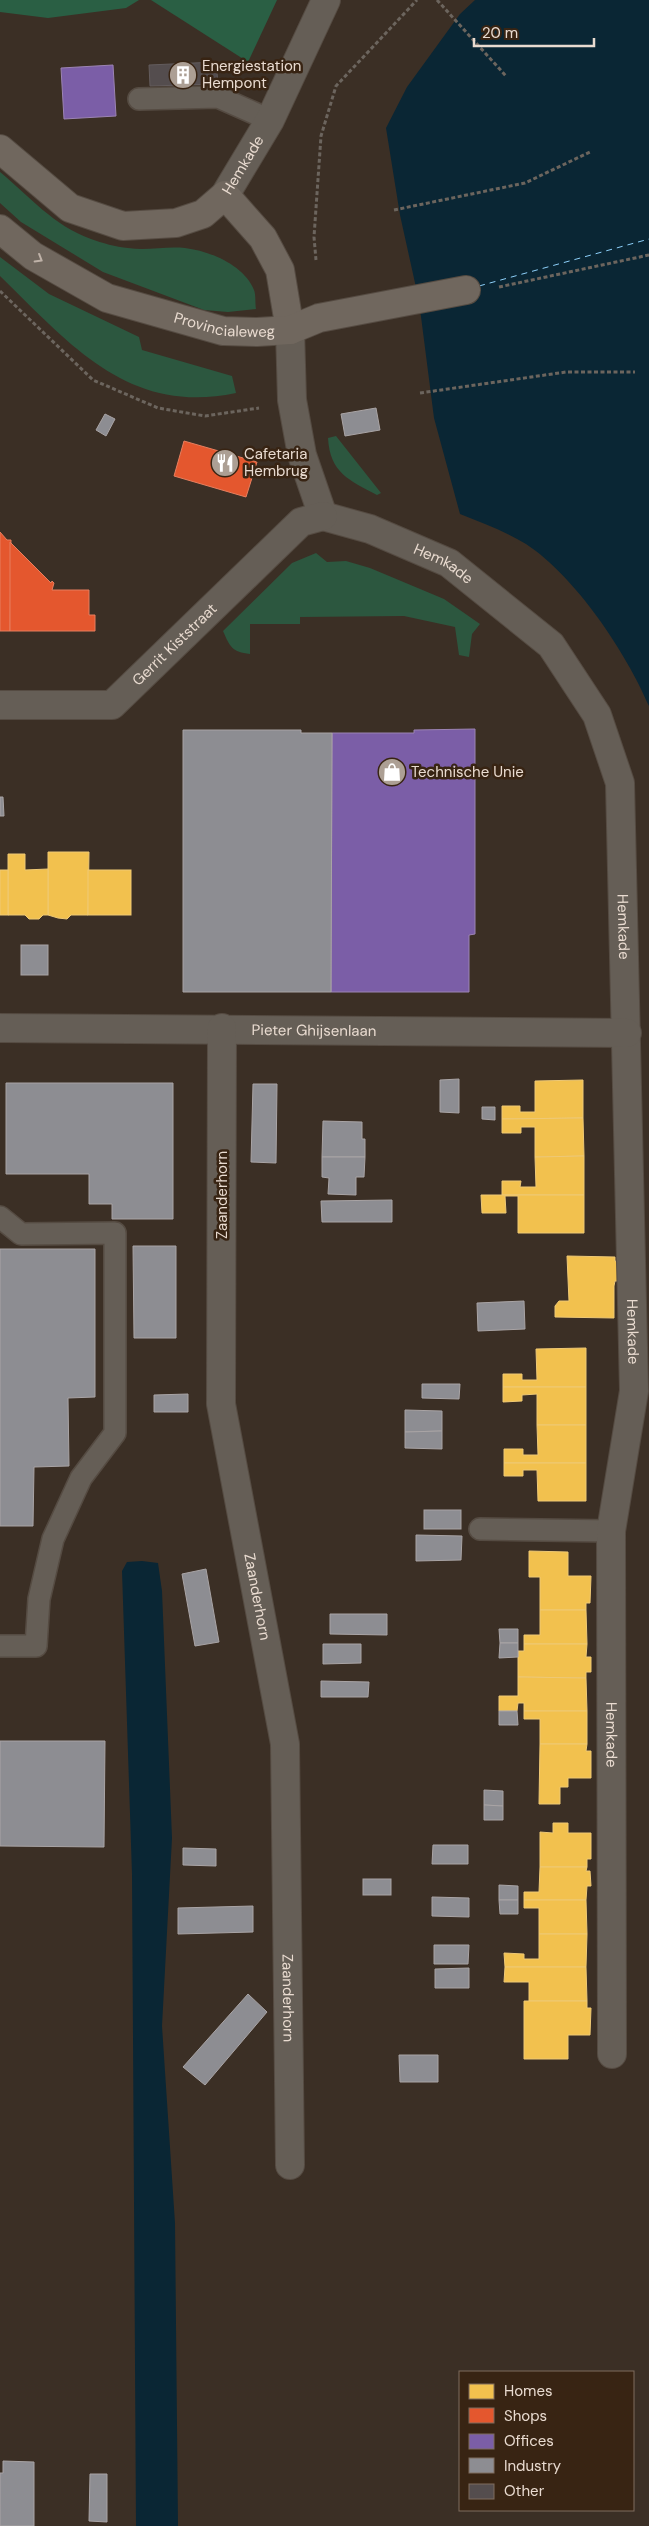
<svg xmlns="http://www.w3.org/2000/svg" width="649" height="2526" font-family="'DM Sans',sans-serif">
<rect width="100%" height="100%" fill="#3b2f25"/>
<g fill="#2c573f">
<path d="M0,172C29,196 54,226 91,239C102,243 116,247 128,248C147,251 166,246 185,248C210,251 244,265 254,290C256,295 255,303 256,309L228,312L204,310L103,272L21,222L0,203Z"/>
<path d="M0,257L49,294L139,337L142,350L232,376L236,393C128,416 69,343 0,276Z"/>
<path d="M336,436L381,493L377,495C349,480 330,473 328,438Z"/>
<path d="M316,553L327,562L346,561L370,568L444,599L480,624L472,634L469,657L459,655L455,627L404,616L300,617V624H250V654C232,652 230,647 223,631L292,563Z"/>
</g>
<g fill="#2a5f44">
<polygon points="0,0 139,0 126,8 48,18 0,12"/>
<polygon points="151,0 277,0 248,62"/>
</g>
<g fill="#0a2634">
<path d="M475,0H649V706C626,652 575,576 526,544C505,531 482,523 460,514L434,418L419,301L400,215L386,128L407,87L460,14Z"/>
<polygon points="142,1561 158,1563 162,1591 172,1838 162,2026 175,2223 178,2526 136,2526 132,1874 122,1571 127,1562"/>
</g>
<g fill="#f2c14e" stroke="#efc975">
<polygon points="48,852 89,852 88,915 71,915 67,919 58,918 48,915"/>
<polygon points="8,854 25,854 25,870 48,869 48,915 43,915 39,919 29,919 25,915 8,915"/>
<rect x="0" y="870" width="8" height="45"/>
<rect x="88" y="870" width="43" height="45"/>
<polygon points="583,1080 583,1118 502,1119 502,1106 520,1106 520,1112 535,1112 535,1081"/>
<polygon points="583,1118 584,1156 535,1157 535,1127 521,1127 521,1133 502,1133 502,1119"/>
<polygon points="584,1156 584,1195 502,1195 502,1181 521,1181 520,1187 536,1187 535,1157"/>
<polygon points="481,1195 584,1195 584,1233 518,1233 518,1196 505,1196 506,1213 482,1213"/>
<polygon points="567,1256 615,1257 615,1261 618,1262 619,1281 615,1281 614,1286 614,1318 555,1317 555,1306 559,1301 569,1301"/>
<polygon points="586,1348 586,1387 503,1387 503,1374 522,1374 522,1380 537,1380 536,1349"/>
<polygon points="503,1387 586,1387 586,1425 537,1425 537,1394 522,1395 522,1401 503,1402"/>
<polygon points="537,1425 586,1425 586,1463 504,1463 504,1449 523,1449 523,1455 538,1455"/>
<polygon points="504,1463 586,1463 586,1501 538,1501 537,1470 523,1470 523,1476 504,1476"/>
<polygon points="529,1551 568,1552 568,1576 591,1576 590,1603 586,1603 586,1610 540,1610 540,1577 529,1577"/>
<polygon points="540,1610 586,1610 587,1644 524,1644 524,1635 540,1635"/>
<polygon points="524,1644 587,1644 586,1657 591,1657 591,1672 586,1672 586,1678 518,1677 518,1651 524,1651"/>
<polygon points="518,1677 586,1678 587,1711 524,1711 524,1703 518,1703 517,1711 499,1711 499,1696 518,1696"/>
<polygon points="524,1711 587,1711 587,1744 540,1744 540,1719 524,1719"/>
<polygon points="540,1744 587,1744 586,1751 591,1751 591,1778 568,1778 568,1787 560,1787 560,1804 539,1804"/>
<polygon points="553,1823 568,1823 568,1833 591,1833 591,1859 587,1859 587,1867 540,1867 540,1832 553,1833"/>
<polygon points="540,1867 587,1867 586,1871 590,1871 591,1886 587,1886 586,1900 524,1900 524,1892 539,1892"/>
<polygon points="524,1900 586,1900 587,1934 539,1934 539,1908 524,1908"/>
<polygon points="539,1934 587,1934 586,1967 505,1967 504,1953 524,1954 524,1959 539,1959"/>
<polygon points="505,1967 586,1967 587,2001 529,2001 529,1982 504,1982"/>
<polygon points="524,2001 587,2001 587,2008 591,2008 590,2035 568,2035 568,2059 524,2059"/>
</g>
<g fill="#e4572e" stroke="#e67f5f">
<polygon points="184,441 257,462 246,497 174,476"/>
<polygon points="0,532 7,540 11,540 10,631 0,631"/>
<polygon points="10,542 51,583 52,581 54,583 52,590 89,590 89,615 95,615 95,631 10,631"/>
</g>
<g fill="#7b5ea7" stroke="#9c84b3">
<polygon points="113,65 116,116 64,119 61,68"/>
<polygon points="475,729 475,934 469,935 469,992 331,992 332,733 414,733 414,730"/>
</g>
<g fill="#8d8d92" stroke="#a9a4a5">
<polygon points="376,408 380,430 345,436 341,414"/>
<polygon points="105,414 115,419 106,436 96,430"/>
<polygon points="183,730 301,730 301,733 332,733 331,992 183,992"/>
<polygon points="0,797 3,797 4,816 0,816"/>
<rect x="21" y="945" width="27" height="30"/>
<polygon points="459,1079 459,1113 440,1112 440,1080"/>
<polygon points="6,1083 173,1083 173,1219 112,1219 112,1204 89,1204 89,1174 6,1174"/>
<polygon points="253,1084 277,1084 276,1163 251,1162"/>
<polygon points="482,1107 495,1107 495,1120 482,1119"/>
<polygon points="323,1121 362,1122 362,1139 365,1139 365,1157 322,1157"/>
<polygon points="322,1157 365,1157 364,1177 356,1177 356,1195 328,1194 329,1178 322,1177"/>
<polygon points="392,1200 392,1222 322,1222 321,1201"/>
<polygon points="133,1246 176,1246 176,1338 134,1338"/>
<polygon points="0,1249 95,1249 95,1397 68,1398 69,1466 34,1467 33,1526 0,1526"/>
<polygon points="524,1301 525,1329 478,1331 477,1303"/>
<polygon points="422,1384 460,1384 459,1399 422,1398"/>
<polygon points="188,1394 188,1412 154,1412 154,1395"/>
<polygon points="405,1410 442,1411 442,1431 405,1432"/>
<polygon points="442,1431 442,1449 405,1448 405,1432"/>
<rect x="424" y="1510" width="37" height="19"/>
<polygon points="416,1535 462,1536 461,1560 416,1561"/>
<polygon points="206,1569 219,1642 195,1646 182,1574"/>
<polygon points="330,1614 387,1614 387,1635 330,1634"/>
<polygon points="499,1629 518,1629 518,1643 500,1643"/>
<polygon points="500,1643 518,1643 518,1657 499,1658"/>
<polygon points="323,1644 361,1644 361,1663 323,1664"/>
<polygon points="321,1681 369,1682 368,1697 321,1697"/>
<polygon points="499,1711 517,1711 518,1725 499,1725"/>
<polygon points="0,1741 105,1741 104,1847 0,1846"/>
<polygon points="484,1790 503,1791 503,1806 484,1805"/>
<polygon points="484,1805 503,1806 503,1820 484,1820"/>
<polygon points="433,1845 468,1845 468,1864 432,1864"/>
<polygon points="183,1848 216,1849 216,1866 183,1865"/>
<rect x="363" y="1879" width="28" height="16"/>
<polygon points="499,1885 518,1886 518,1900 499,1900"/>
<polygon points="432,1897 469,1898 469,1917 432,1916"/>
<polygon points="499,1900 518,1900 518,1914 500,1914"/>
<polygon points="253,1906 253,1932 178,1934 178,1908"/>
<polygon points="434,1945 469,1945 468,1964 434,1964"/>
<polygon points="469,1968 469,1988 435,1988 435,1969"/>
<polygon points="248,1994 267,2012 205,2085 183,2067"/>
<polygon points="399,2055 438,2055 438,2082 400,2082"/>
<polygon points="3,2461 34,2462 34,2526 0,2526 0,2473 3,2473"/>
<polygon points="90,2474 107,2474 107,2522 89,2521"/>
</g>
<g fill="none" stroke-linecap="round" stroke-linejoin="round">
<polyline stroke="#8ed1fb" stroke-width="1" stroke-dasharray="6 5" stroke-linecap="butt" points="479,286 649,239"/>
</g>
<polygon fill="#544d4e" stroke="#635c5d" points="216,62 218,84 150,86 149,65"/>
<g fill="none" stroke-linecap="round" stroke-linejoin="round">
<defs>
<g id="service">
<polyline points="139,99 218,97 270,120"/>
<polyline points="0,1217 21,1234 115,1233 115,1433 81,1478 53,1539 39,1599 36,1646 0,1646"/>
<polyline points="480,1529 611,1531"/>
</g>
<g id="minor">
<path id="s1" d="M225,195L270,120L326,0"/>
<polyline points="290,330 292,400 302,455 323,516"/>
<path id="s2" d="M323,516L370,529L449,563L551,645L597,715L620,783L634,1391L611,1531L612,2054"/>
<path id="s3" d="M0,705H112L301,522L323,516"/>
<path id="s4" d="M0,1028L627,1033"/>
<path id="s5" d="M222,1028L221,1404L285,1744L290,2165"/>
</g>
<g id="secondary">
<polyline points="0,149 70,208 123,226 176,223 203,214 225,195 263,238 280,270 290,330"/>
<path id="s6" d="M0,229L33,256L107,298L223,331L257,332L290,330L319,318L466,290"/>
</g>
</defs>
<use href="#service" stroke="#554b42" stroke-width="24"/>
<use href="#minor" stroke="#554b42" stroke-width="30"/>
<use href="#secondary" stroke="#554b42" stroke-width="30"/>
<g stroke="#6c655e" stroke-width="3" stroke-dasharray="4 2.5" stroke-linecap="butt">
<polyline points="437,0 506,76"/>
<polyline points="394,210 525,183 592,151"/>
<polyline points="316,260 314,237 321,136 336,86 417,0"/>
<polyline points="499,287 649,255"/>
<polyline points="0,291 93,380 158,408 205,416 259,408"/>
<polyline points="420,393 566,372 635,372"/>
</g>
<use href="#service" stroke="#655e56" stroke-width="21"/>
<use href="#minor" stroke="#655e56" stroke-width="28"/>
<use href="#secondary" stroke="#70675e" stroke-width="28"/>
</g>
<defs><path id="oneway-chevron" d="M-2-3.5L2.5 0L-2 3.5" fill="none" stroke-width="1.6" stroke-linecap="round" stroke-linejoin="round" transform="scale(1.25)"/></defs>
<use stroke="#bfb2a8" href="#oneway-chevron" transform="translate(39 259) rotate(31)"/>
<defs>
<symbol id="building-disc" viewBox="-11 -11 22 22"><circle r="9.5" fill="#ac9f94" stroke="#382413"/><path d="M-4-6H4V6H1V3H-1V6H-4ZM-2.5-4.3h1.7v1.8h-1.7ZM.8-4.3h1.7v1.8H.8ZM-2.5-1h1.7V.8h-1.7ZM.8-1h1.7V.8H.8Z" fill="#fff"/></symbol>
<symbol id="restaurant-disc" viewBox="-11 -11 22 22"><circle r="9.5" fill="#ac9f94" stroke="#382413"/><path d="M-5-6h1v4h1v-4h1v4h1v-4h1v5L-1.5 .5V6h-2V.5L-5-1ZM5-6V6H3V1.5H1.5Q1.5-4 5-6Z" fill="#fff"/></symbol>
<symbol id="shop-disc" viewBox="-11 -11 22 22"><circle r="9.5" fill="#ac9f94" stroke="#382413"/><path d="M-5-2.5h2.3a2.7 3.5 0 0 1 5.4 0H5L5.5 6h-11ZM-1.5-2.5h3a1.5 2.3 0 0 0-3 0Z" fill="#fff"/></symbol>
</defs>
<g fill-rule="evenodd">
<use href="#building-disc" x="167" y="59" width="32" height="32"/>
<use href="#restaurant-disc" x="209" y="447" width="32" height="32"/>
<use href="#shop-disc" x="376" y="756" width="32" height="32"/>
</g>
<g text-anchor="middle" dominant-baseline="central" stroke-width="5" stroke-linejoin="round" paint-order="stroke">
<g font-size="15" fill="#e9dbd0" stroke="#382413" text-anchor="start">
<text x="202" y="66">Energiestation<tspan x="202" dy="17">Hempont</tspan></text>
<text x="244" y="454">Cafetaria<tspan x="244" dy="17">Hembrug</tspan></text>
<text x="411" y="772">Technische Unie</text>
</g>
<g font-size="15" fill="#e9dbd0" stroke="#382413">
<text stroke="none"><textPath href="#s1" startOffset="35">Hemkade</textPath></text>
<text stroke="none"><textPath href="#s6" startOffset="249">Provincialeweg</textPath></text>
<text stroke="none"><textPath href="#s2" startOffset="130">Hemkade</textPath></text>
<text stroke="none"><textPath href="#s3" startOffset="199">Gerrit Kiststraat</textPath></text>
<text stroke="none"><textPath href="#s2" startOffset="565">Hemkade</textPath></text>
<text stroke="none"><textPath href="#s4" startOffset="314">Pieter Ghijsenlaan</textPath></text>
<text transform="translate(222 1195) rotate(-90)">Zaanderhorn</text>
<text stroke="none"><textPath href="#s2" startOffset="970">Hemkade</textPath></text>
<text stroke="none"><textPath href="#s5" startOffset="572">Zaanderhorn</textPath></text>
<text stroke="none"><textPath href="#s2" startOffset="1375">Hemkade</textPath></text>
<text stroke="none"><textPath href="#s5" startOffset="976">Zaanderhorn</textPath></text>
</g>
</g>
<rect x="459" y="2371" width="175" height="140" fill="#382413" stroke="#7f6d5f"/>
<rect x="469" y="2384" width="25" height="15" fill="#f2c14e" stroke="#7f6d5f"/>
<text x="504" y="2396" font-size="15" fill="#e9dbd0">Homes</text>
<rect x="469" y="2408" width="25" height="15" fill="#e4572e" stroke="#7f6d5f"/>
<text x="504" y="2421" font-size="15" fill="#e9dbd0">Shops</text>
<rect x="469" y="2434" width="25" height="15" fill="#7b5ea7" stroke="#7f6d5f"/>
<text x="504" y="2446" font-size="15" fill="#e9dbd0">Offices</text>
<rect x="469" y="2458" width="25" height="15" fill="#8d8d92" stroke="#7f6d5f"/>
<text x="504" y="2471" font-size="15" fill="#e9dbd0">Industry</text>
<rect x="469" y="2484" width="25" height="15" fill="#544d4e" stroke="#7f6d5f"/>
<text x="504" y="2496" font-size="15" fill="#e9dbd0">Other</text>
<path d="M474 38v8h120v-8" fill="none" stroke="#e9dbd0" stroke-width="2.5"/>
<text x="482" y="38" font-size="15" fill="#e9dbd0" stroke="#382413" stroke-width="4" paint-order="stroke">20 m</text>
</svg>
